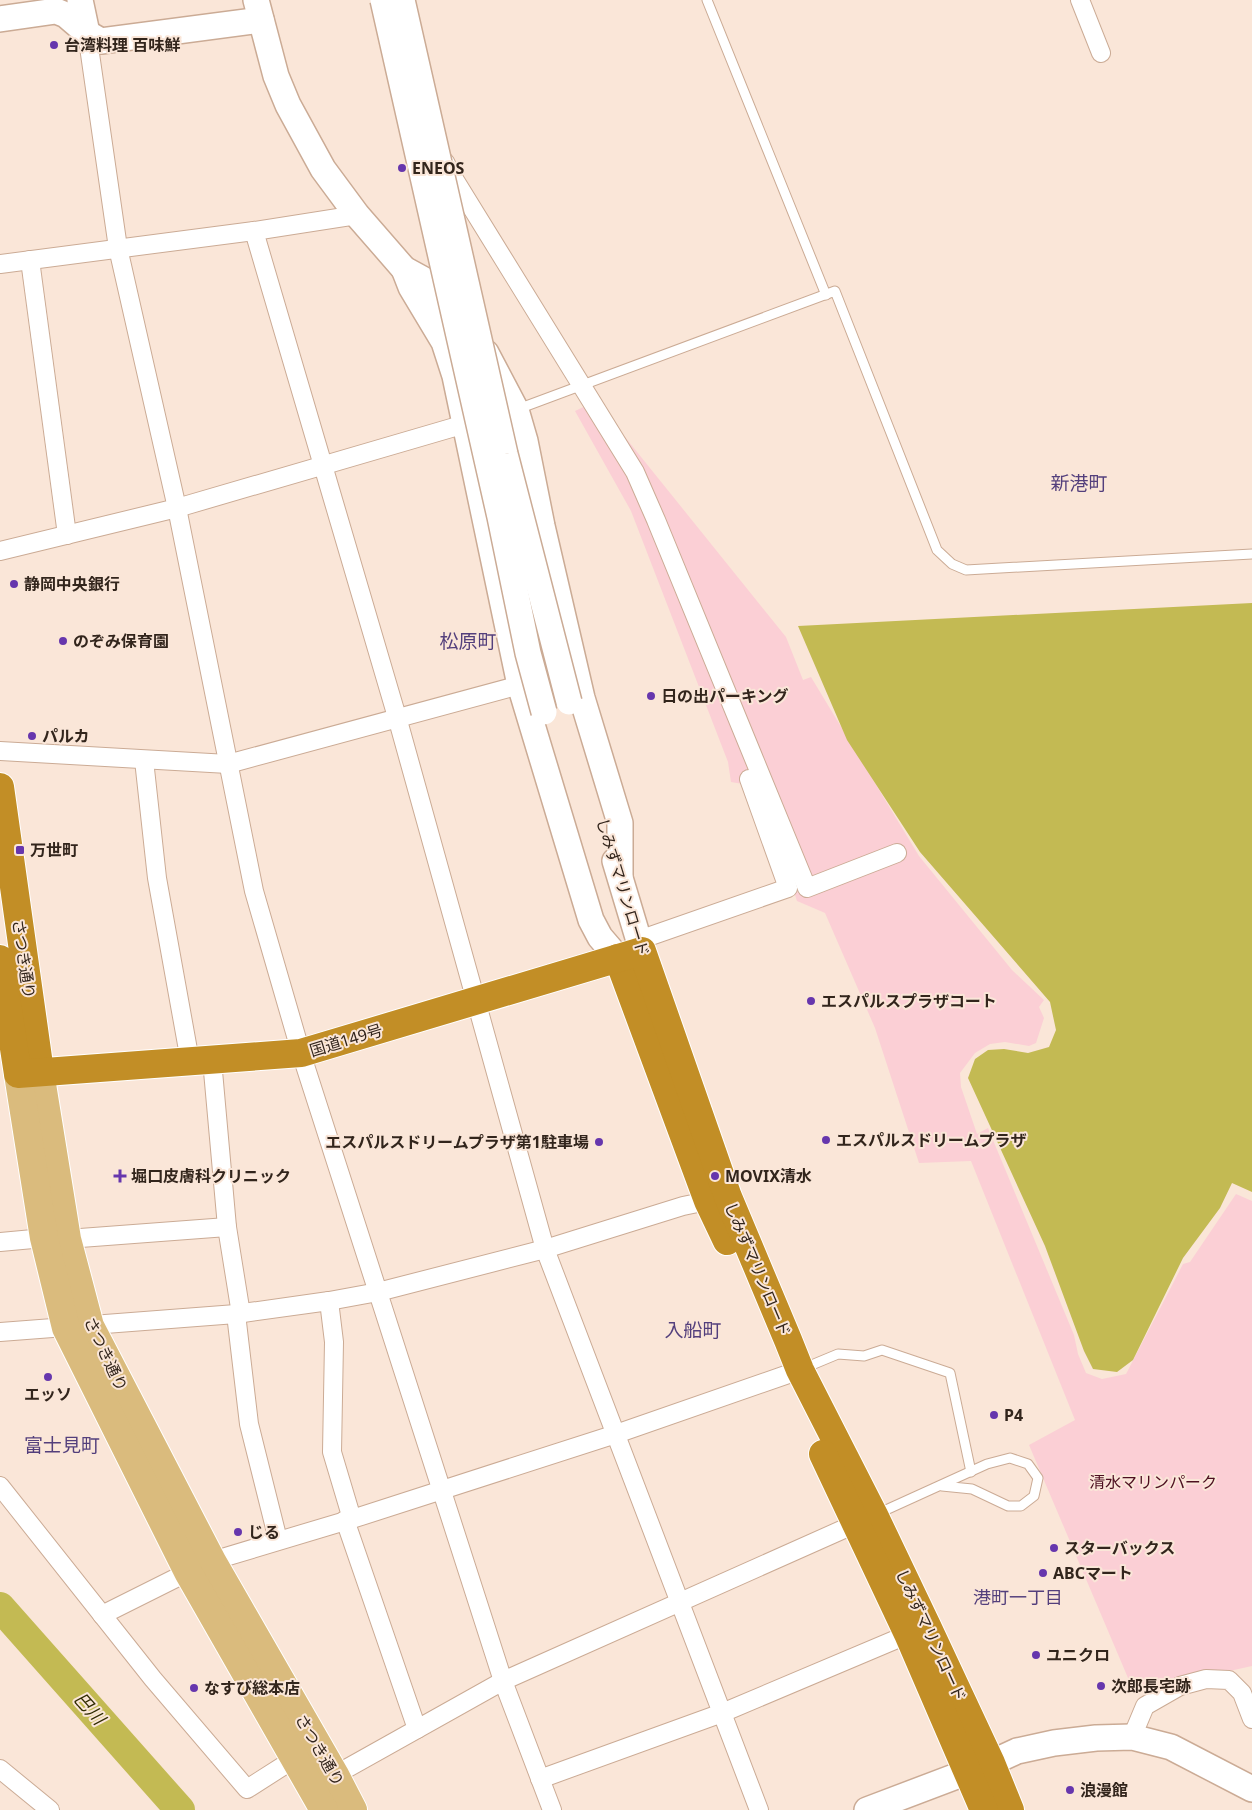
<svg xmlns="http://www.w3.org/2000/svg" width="1252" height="1810" font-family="'Noto Sans','Noto Sans JP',sans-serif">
<rect width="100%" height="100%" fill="#fae6d8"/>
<polygon fill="#fbcfd5" points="596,401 786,637 803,680 811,677 919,856 1012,970 1044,1000 1039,1007 1044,1018 1036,1043 1029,1046 1005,1042 990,1044 975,1053 960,1073 961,1087 977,1134 988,1128 1074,1335 1078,1354 1086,1373 1102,1379 1126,1374 1183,1264 1190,1262 1236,1194 1252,1201 1252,1666 1134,1692 1029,1445 1075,1420 971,1161 919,1163 875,1028 825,913 797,901 760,787 731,782 728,762 631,511 575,411"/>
<polygon fill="#c3ba53" points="1252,603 1252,1192 1232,1183 1220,1208 1183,1258 1133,1360 1117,1372 1093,1369 1084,1351 1045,1246 968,1078 975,1059 988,1050 1004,1049 1028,1053 1049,1047 1056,1030 1050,1002 920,852 847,740 798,626"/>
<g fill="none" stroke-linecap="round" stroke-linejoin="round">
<polyline stroke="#c3ba53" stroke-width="30" points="0,1607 180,1810"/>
<defs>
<g id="lane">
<polyline points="707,0 826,295"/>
<polyline points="518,409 835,291 937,550 952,564 966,570 1252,554"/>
<polyline points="802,1369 838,1354 864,1356 882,1350 950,1373 971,1472"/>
<polyline points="877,1514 987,1464 1010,1458 1028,1464 1038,1478 1034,1496 1021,1506 1008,1506 972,1489 942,1486"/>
</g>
<g id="street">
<polyline points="1080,0 1101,53"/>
<polyline points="87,33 118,248 177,508 254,891 301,1053 503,1681 552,1810"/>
<polyline points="445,162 451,174 635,472 656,520 807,888 897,853"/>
<polyline points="254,231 397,717 545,1249 759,1810"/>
<polyline points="30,260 67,535"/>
<polyline points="0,264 254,231 357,215"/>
<polyline points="0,551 177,508 465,424"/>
<polyline points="0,751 228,764 520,685"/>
<polyline points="144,760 157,878 190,1061"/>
<polyline points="639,940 788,888 749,779"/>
<polyline points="212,1060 227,1227 241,1314"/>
<polyline points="67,1239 227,1227"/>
<polyline points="0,1242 44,1238"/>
<polyline points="329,1301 334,1342 332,1452 352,1519"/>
<polyline points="236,1314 249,1424 278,1540"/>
<polyline points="0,1332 236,1314 329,1301 378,1292 545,1249 683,1206 717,1199"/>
<polyline points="0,1486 153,1679 247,1789 294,1759"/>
<polyline points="345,1520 417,1729"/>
<polyline points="212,1561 352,1519 616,1434 800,1370"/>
<polyline points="102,1615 188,1572"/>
<polyline points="1132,1737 1145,1706 1180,1686 1206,1679 1229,1680 1242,1693 1252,1719"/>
<polyline points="0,1769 50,1810"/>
<polyline points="335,1775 503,1681 864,1520"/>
<polyline points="540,1779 722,1713 916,1631"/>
</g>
<g id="secondary">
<polyline points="80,0 87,33"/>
<polyline points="256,0 276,76 288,105 323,169 357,215 404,269 426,281 459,320"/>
<polyline points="0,19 56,11 66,15 87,33 101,41 261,20"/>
<polyline points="404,269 411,287 444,342 455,376 520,685 591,920 600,937 618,958"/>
<polyline points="486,353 516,410 525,441 542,526 582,698 620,823 620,875"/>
<polyline points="615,861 642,951"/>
<polyline points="867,1810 991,1763 1017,1751 1054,1743 1096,1738 1132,1737 1171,1747 1252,1789"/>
</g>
<g id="primary">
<polyline points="40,1072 67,1239 90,1326 212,1561 335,1775 353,1810"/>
<polyline points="18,1074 44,1238 66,1328 188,1572 324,1810"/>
</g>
<g id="highway">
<polyline points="0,787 40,1072"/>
<polyline points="618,958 708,1201 727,1241"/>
<polyline points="0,959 18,1074 301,1053 642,951 728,1197 788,1340 800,1370 874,1515 927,1626 991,1763 1010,1810"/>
<polyline points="823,1454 908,1634 984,1810"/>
</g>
</defs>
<use href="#lane" stroke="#cbab95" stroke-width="11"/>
<use href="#street" stroke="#cbab95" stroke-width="20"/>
<use href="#secondary" stroke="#cbab95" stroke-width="28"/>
<use href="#primary" stroke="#fff" stroke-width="30"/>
<use href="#highway" stroke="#fff" stroke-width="30"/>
<use href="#lane" stroke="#fff" stroke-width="9"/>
<use href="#street" stroke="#fff" stroke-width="18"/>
<use href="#secondary" stroke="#fff" stroke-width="25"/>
<use href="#primary" stroke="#dabb7d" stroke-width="28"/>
<use href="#highway" stroke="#c28e26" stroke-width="28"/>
<defs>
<g id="secondary-bridge">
<polyline points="383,0 500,517 528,653 544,712"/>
<polyline points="402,0 505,454 569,702"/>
</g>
</defs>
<use href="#secondary-bridge" stroke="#cbab95" stroke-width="28" stroke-linecap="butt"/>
<use href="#secondary-bridge" stroke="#fff" stroke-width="25"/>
</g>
<g fill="#6636ad" stroke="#fae6d8" stroke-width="2">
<circle cx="54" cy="45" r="5"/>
<circle cx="402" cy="168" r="5"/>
<circle cx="14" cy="584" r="5"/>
<circle cx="63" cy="641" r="5"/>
<circle cx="651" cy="696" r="5"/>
<circle cx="32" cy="736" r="5"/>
<rect x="15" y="845" width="10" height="10" rx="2.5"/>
<circle cx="811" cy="1001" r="5"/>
<circle cx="826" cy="1140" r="5"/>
<circle cx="599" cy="1142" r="5"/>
<path d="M117.5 1168.5h5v5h5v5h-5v5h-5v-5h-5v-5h5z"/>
<circle cx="715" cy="1176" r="5"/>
<circle cx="48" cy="1377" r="5"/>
<circle cx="994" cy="1415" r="5"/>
<circle cx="238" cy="1532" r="5"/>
<circle cx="1054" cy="1548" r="5"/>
<circle cx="1043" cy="1573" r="5"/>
<circle cx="1036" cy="1655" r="5"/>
<circle cx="1101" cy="1686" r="5"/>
<circle cx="194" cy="1688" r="5"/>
<circle cx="1070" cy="1790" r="5"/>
</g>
<g text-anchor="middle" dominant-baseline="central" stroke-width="4" stroke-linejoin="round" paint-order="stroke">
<g font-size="16" font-weight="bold" fill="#32251c" stroke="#fae6d8" text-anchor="start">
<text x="64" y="45">台湾料理 百味鮮</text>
<text x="412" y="168">ENEOS</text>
<text x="24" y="584">静岡中央銀行</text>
<text x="73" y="641">のぞみ保育園</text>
<text x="661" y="696">日の出パーキング</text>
<text x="42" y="736">パルカ</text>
<text x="30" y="850">万世町</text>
<text x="821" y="1001">エスパルスプラザコート</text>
<text x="836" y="1140">エスパルスドリームプラザ</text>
<text x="589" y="1142" text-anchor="end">エスパルスドリームプラザ第1駐車場</text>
<text x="131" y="1176">堀口皮膚科クリニック</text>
<text x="725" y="1176">MOVIX清水</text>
<text x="48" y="1394" text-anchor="middle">エッソ</text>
<text x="1004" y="1415">P4</text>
<text x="248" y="1532">じる</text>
<text x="1064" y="1548">スターバックス</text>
<text x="1053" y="1573">ABCマート</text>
<text x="1046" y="1655">ユニクロ</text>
<text x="1111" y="1686">次郎長宅跡</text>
<text x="204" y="1688">なすび総本店</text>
<text x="1080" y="1790">浪漫館</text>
</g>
<g font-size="16" fill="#32251c" stroke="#fae6d8">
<text transform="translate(623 887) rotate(73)">しみずマリンロード</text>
<text transform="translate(24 959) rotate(82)">さつき通り</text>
<text transform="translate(346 1040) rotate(-17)">国道149号</text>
<text transform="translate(758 1269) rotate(67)">しみずマリンロード</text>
<text transform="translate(106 1354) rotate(65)">さつき通り</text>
<text transform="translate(931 1635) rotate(65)">しみずマリンロード</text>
<text transform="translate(320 1750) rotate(60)">さつき通り</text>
</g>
<g font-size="16" fill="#4d0f20" stroke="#fae6d8">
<text x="1153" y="1482">清水マリンパーク</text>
</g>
<g font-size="18" fill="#533f7c" stroke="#fae6d8">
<text x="1018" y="1597">港町一丁目</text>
</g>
<g font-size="18" font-style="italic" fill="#302b00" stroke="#fae6d8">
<text transform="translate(90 1708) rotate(48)">巴川</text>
</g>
<g font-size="19" fill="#533f7c" stroke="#fae6d8">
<text x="1079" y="483">新港町</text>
<text x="468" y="641">松原町</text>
<text x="693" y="1330">入船町</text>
<text x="62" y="1445">富士見町</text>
</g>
</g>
</svg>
